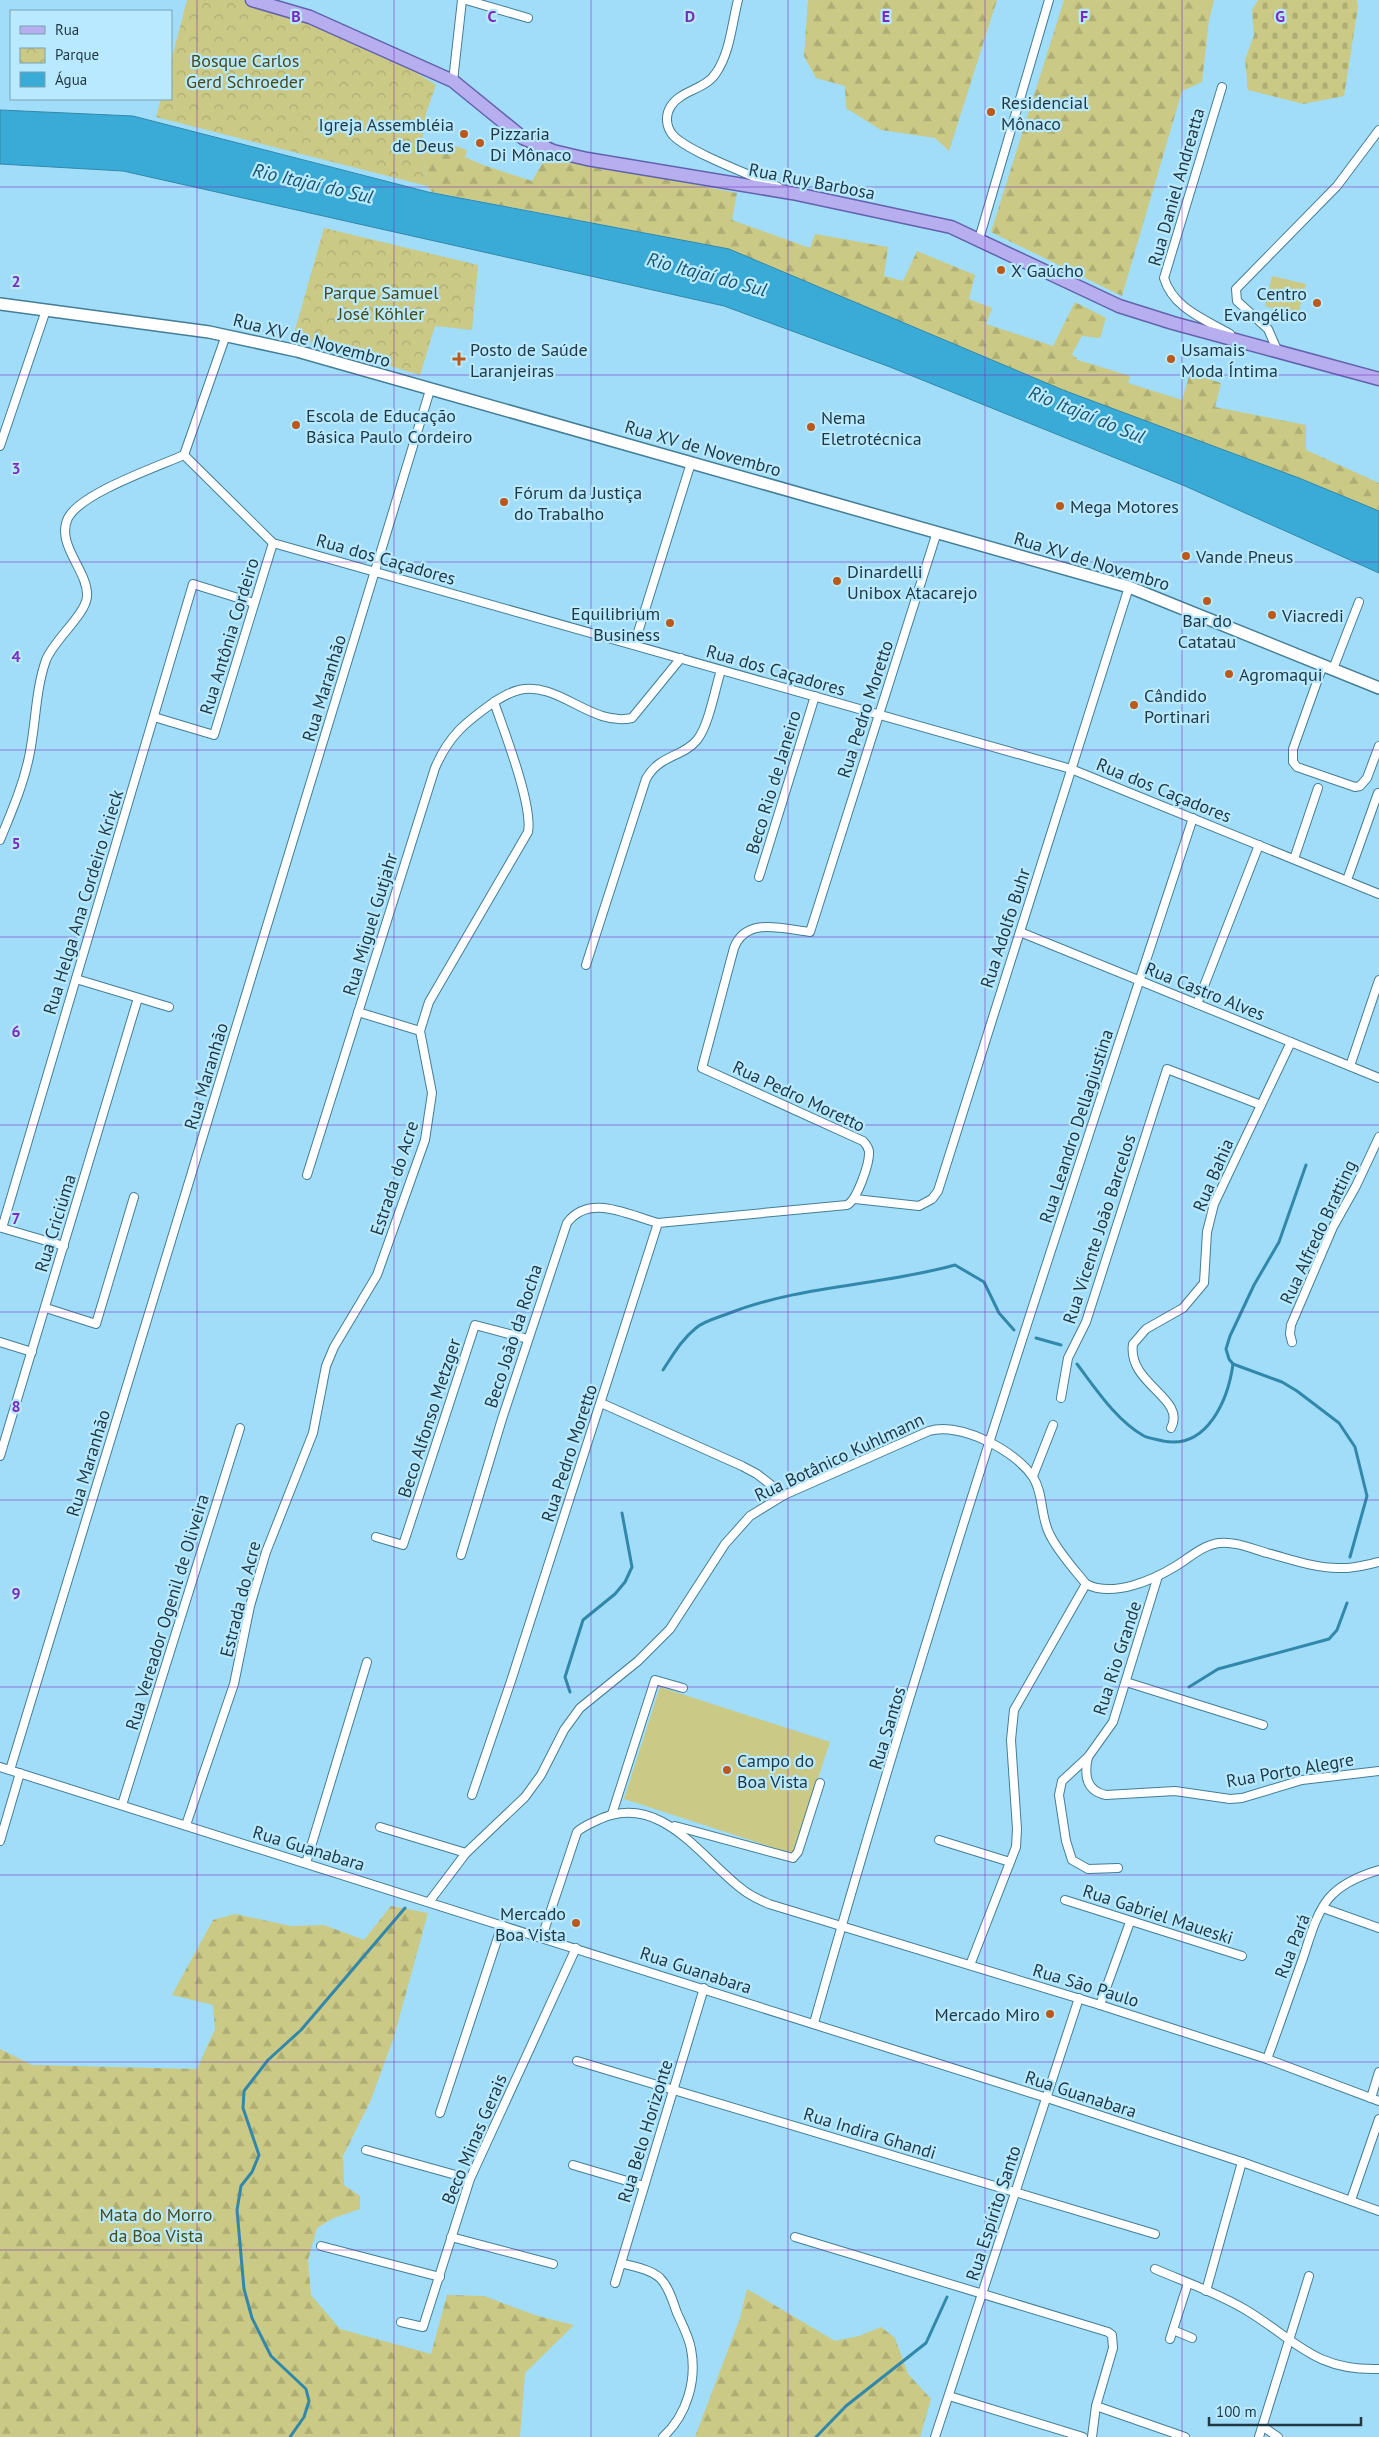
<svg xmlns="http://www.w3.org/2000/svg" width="1379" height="2437" font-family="'PT Sans',sans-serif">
<defs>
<pattern id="forest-firs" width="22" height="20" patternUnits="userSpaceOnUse" patternTransform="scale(1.25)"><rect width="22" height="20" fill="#cac985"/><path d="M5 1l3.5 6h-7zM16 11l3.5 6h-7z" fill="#adad74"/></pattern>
<pattern id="cemetery-stones" width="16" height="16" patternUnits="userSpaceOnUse" patternTransform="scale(1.25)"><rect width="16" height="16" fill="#cac985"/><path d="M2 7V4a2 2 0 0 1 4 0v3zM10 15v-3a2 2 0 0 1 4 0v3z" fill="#adad74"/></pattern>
<pattern id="park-crowns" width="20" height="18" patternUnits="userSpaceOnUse" patternTransform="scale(1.25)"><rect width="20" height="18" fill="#cac985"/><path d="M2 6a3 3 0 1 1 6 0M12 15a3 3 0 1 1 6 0" fill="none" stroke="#adad74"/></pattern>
</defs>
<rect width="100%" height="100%" fill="#a1ddf8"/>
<g fill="url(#forest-firs)">
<polygon points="808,0 997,0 949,151 935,138 881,130 846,108 845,86 816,78 804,56"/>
<polygon points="1064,0 1214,0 1209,20 1202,82 1182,91 1122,296 991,232"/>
<polygon points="422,144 447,154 452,145 467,150 465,157 483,165 532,181 547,155 737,193 732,220 810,248 815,234 888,247 884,276 903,281 917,251 975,275 969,299 992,308 986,324 1053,346 1075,302 1106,318 1100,338 1082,336 1072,354 1078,360 1130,376 1128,383 1182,400 1190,373 1221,383 1215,407 1306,425 1306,450 1379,483 1379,515 1063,390 729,249 432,192 427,186"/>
<polygon points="391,1906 428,1913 393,2040 370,2102 343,2156 344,2185 360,2196 360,2209 334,2218 317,2228 308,2260 311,2295 340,2329 431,2354 447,2295 484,2296 538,2316 574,2325 525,2373 520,2437 0,2437 0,2049 32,2065 197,2069 215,2029 213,2005 172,1995 213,1920 235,1914 291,1926 324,1925 364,1940"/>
<polygon points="747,2289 835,2341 859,2336 881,2327 895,2338 908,2374 931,2399 920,2437 695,2437 740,2318"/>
</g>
<polygon fill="url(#cemetery-stones)" points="1258,0 1357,0 1358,7 1344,96 1303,104 1248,90 1245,60 1254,35 1252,10"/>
<g fill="url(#park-crowns)">
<polygon points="187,0 243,0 276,8 389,55 436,85 426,113 422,144 427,186 156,117 161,99 171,99 171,61"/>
<polygon points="324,228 478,265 472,330 435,326 420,375 293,337"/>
</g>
<g fill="#cac985">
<polygon points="1272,276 1306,284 1298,315 1265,306"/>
<polygon points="660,1687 830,1742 793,1854 624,1799"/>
</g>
<polygon fill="#3aabd6" stroke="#3288aa" points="0,110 133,116 428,192 729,249 1063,390 1299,478 1379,511 1379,573 1185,486 890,367 724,306 123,171 0,164"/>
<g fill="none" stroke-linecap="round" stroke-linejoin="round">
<g stroke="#3288aa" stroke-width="3">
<polyline points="1306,1165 1279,1242 1254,1285 1230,1336 1226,1349 1229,1359 1233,1364 1282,1382 1297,1391 1339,1423 1355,1447 1367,1496 1350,1557"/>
<polyline points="1036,1338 1061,1345"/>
<path d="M1077,1364C1096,1389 1116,1420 1144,1436C1150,1439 1157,1439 1163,1441C1207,1450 1228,1400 1233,1364"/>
<path d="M663,1370C673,1355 681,1340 696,1328C704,1321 717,1318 727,1314C800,1285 880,1286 955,1265L984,1282L999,1313L1014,1330"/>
<polyline points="1189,1687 1218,1669 1329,1639 1337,1630 1347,1603"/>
<polyline points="570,1692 565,1677 583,1620 615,1594 625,1582 632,1567 622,1513"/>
<polyline points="290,2437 304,2417 309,2401 306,2389 271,2356 252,2318 244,2289 237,2210 241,2186 252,2172 259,2155 243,2108 244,2091 268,2060 301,2030 405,1908"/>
<polyline points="816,2437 846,2406 926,2343 947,2297"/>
</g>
<defs>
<g id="street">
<polyline points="466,0 528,18"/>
<path d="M738,0C732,23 730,53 716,73C705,90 681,90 671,106C665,115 666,126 672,134C685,151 756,177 778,187"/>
<polyline points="453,81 462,0"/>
<path d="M1222,87L1164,278C1173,308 1204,319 1230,334"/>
<polyline points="979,239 1049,0"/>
<polyline points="1278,352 1268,329 1237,301 1236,289 1337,186 1379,130"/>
<polyline points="0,446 46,310"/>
<polyline points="184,455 273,543 1071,769 1379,894"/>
<polyline points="634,645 691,463"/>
<polyline points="1323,665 1293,749 1293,762 1297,767 1355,787 1360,786 1367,778 1379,746"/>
<polyline points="1333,669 1359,602"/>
<polyline points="154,717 214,735 273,543"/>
<path d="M0,840C11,813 23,786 29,757C36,725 35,691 46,660C54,640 85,615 87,597C89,571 55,545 68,518C81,493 157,467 184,455L226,335"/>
<polyline points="1294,859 1318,788"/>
<polyline points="759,877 815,696"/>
<polyline points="1347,880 1378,793"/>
<polyline points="1020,932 1379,1078"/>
<path d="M586,965L646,779C660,754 682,758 697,740C709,725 715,689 721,670"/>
<polyline points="76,979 169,1007"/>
<polyline points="1197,1004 1259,845"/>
<polyline points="358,1012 420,1031"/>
<polyline points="1350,1066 1379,980"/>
<path d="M307,1175L435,768C449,735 466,722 494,702"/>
<polyline points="855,1199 919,1206 932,1199 938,1191 1129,587"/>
<polyline points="64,1246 2,1228 193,584 254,603"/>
<polyline points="46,1308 96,1324 134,1197"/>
<polyline points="0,1342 32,1352"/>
<polyline points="1292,1342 1290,1334 1291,1325 1333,1227 1356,1186 1379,1137"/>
<polyline points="1061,1398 1068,1358 1086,1322 1167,1069 1261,1105"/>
<polyline points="601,1403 742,1466 757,1474 784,1495"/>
<path d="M1171,1428C1187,1398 1127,1384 1133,1344L1146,1329L1183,1308L1204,1283L1207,1232L1214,1204L1291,1042"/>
<polyline points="0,1456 138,998"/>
<polyline points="1033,1476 1053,1425"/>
<polyline points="376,1537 403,1545 475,1325 528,1339"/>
<path d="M461,1555L502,1419L567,1223C589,1193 628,1215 658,1223"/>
<polyline points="1126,1682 1263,1725"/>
<path d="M1088,1757C1084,1775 1086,1791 1106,1795L1175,1791L1230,1799L1242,1798L1302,1780L1379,1771"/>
<polyline points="0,1767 1047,2098 1242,2162 1379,2211"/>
<polyline points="10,1770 430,390"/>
<path d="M472,1795L511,1681L658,1223L847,1205C857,1200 870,1163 869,1151C868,1147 866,1144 863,1141L702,1068L734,948C746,916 783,929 810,932L937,532"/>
<polyline points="122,1805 240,1428"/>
<polyline points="612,1814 655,1680 683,1688"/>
<path d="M186,1825L234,1684L250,1606L266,1552L313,1433L326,1366L334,1347L377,1275L425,1140L432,1093L420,1031L429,1002L528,832C533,805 504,731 494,702C502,697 510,692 519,690C559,681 591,727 632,718L681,658"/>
<polyline points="675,1826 793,1858 798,1852 820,1783"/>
<polyline points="380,1827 466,1853"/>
<polyline points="939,1840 1010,1862"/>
<polyline points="0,1841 20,1773"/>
<polyline points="306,1863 367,1662"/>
<polyline points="1118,1868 1088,1869 1072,1860 1066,1841 1059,1795 1062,1781 1088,1757 1113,1722 1158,1576"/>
<polyline points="1065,1900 1242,1956"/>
<path d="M429,1902L466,1853L525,1797L541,1775L564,1730L580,1708L638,1661L670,1629L725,1544L750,1516L784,1495L929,1431C960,1422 1015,1450 1033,1477C1044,1494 1040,1517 1050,1535C1059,1553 1074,1569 1086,1584C1113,1598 1153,1580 1176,1566C1189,1558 1203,1545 1219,1543C1235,1541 1253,1549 1267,1553C1290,1559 1314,1568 1338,1568C1352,1569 1365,1565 1379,1562"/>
<polyline points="1323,1908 1379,1928"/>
<path d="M542,1937L577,1832C583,1826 592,1823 600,1819C661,1792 701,1858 742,1889C750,1896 760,1900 769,1904L1100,2005L1267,2059L1379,2101"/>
<polyline points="970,1965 1016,1847 1017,1829 1011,1740 1014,1710 1086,1584"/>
<polyline points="1100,2005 1130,1922"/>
<path d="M814,2023C928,1618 1061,1218 1193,818"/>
<path d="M1267,2059C1279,2027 1290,1994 1302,1961C1309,1941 1315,1915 1329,1898C1341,1884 1362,1875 1379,1870"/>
<polyline points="577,2061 1155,2234"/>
<polyline points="1371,2098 1379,2072"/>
<polyline points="440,2113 502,1925"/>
<polyline points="366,2150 470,2179"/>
<polyline points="573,2165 644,2186"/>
<polyline points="1351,2200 1379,2119"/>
<polyline points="451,2237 553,2264"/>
<polyline points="795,2237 1108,2332 1112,2335 1113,2348 1096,2406 1092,2437"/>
<polyline points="321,2246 440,2277"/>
<path d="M621,2263C634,2267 650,2269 660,2278C669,2287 673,2302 677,2313C682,2324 689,2337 691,2349C697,2380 687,2415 663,2437"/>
<path d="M1155,2269C1185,2282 1218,2293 1246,2310C1296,2340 1314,2371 1379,2369"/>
<polyline points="615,2283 704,1988"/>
<polyline points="1206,2291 1242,2162"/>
<polyline points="401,2322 423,2327 470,2179 576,1948"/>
<polyline points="1173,2330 1192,2338"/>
<polyline points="1170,2339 1188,2283"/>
<polyline points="949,2396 1083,2437"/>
<polyline points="1096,2406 1185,2437"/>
<polyline points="1262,2426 1278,2437"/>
<polyline points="935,2437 1079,1998"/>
<polyline points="1259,2437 1309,2276"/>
</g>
<polyline id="secondary" points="0,304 209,332 297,351 1129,587 1379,688"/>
<polyline id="primary" points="252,0 310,17 453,81 523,138 553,151 587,159 792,193 951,227 1119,306 1173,323 1379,379"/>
</defs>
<use href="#street" stroke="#437e96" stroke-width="10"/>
<use href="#secondary" stroke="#437e96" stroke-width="14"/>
<use href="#primary" stroke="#6362ac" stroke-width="15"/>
<use href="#street" stroke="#fff" stroke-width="8"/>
<use href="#secondary" stroke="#fff" stroke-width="11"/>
<use href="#primary" stroke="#b7aeef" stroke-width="12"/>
</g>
<path fill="none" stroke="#7b2cbf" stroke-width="1" stroke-opacity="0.55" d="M197,0V2437M394,0V2437M591,0V2437M788,0V2437M985,0V2437M1182,0V2437M0,187H1379M0,375H1379M0,562H1379M0,750H1379M0,937H1379M0,1125H1379M0,1312H1379M0,1500H1379M0,1687H1379M0,1875H1379M0,2062H1379M0,2250H1379"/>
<g fill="#bb591c" stroke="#b9e9fe" stroke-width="2">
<circle cx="991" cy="112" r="5"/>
<circle cx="464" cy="134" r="5"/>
<circle cx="480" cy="143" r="5"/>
<circle cx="1001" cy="270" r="5"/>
<circle cx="1317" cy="303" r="5"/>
<path d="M456.5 351.5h5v5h5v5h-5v5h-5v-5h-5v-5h5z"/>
<circle cx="1171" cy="359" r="5"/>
<circle cx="296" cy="425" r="5"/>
<circle cx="811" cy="427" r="5"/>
<circle cx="504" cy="502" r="5"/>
<circle cx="1060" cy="506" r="5"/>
<circle cx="1186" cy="556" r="5"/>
<circle cx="837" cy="581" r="5"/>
<circle cx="1207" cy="601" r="5"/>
<circle cx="1272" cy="615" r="5"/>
<circle cx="670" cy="623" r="5"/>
<circle cx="1229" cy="674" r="5"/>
<circle cx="1134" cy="705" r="5"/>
<circle cx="727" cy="1770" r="5"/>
<circle cx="576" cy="1923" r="5"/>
<circle cx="1050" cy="2014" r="5"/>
</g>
<g text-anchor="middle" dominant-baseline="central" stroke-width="4.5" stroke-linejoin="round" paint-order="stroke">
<g font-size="18" fill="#4b4916" stroke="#b9e9fe">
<text x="245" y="60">Bosque Carlos<tspan x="245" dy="21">Gerd Schroeder</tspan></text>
<text x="381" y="292">Parque Samuel<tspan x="381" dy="21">José Köhler</tspan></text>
<text x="156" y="2214">Mata do Morro<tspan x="156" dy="21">da Boa Vista</tspan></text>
</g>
<g font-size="18" fill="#1f3843" stroke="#b9e9fe" text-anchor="start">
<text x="1001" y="102">Residencial<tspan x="1001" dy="21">Mônaco</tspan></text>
<text x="454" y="124" text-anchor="end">Igreja Assembléia<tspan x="454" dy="21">de Deus</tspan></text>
<text x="490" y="133">Pizzaria<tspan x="490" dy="21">Di Mônaco</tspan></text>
<text x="1011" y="270">X Gaúcho</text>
<text x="1307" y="293" text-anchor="end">Centro<tspan x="1307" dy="21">Evangélico</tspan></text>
<text x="470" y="349">Posto de Saúde<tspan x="470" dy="21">Laranjeiras</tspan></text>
<text x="1181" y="349">Usamais<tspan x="1181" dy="21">Moda Íntima</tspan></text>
<text x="306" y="415">Escola de Educação<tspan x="306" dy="21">Básica Paulo Cordeiro</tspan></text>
<text x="821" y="417">Nema<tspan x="821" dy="21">Eletrotécnica</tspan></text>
<text x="514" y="492">Fórum da Justiça<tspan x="514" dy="21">do Trabalho</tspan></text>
<text x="1070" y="506">Mega Motores</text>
<text x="1196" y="556">Vande Pneus</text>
<text x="847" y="571">Dinardelli<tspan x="847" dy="21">Unibox Atacarejo</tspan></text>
<text x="660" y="613" text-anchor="end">Equilibrium<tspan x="660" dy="21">Business</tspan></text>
<text x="1282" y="615">Viacredi</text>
<text x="1207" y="620" text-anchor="middle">Bar do<tspan x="1207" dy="21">Catatau</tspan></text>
<text x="1239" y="674">Agromaqui</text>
<text x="1144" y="695">Cândido<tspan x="1144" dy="21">Portinari</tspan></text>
<text x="737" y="1760">Campo do<tspan x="737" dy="21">Boa Vista</tspan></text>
<text x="566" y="1913" text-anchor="end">Mercado<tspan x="566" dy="21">Boa Vista</tspan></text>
<text x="1040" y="2014" text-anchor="end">Mercado Miro</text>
</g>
<g font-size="18" fill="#1f3843" stroke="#b9e9fe">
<text transform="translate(812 181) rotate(11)">Rua Ruy Barbosa</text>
<text transform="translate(1176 187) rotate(-74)">Rua Daniel Andreatta</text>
<text transform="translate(312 340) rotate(15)">Rua XV de Novembro</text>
<text transform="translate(703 448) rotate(16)">Rua XV de Novembro</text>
<text transform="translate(386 559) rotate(16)">Rua dos Caçadores</text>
<text transform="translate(1092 561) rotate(17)">Rua XV de Novembro</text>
<text transform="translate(229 636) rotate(-73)">Rua Antônia Cordeiro</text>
<text transform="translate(776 670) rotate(16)">Rua dos Caçadores</text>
<text transform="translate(324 688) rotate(-73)">Rua Maranhão</text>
<text transform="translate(865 709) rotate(-72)">Rua Pedro Moretto</text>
<text transform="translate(773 782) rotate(-73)">Beco Rio de Janeiro</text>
<text transform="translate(1164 790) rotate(22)">Rua dos Caçadores</text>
<text transform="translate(83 902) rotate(-73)">Rua Helga Ana Cordeiro Krieck</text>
<text transform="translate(370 924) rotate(-73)">Rua Miguel Gutjahr</text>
<text transform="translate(1005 928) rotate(-72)">Rua Adolfo Buhr</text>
<text transform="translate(1205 991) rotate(22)">Rua Castro Alves</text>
<text transform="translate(206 1076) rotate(-73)">Rua Maranhão</text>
<text transform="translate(799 1096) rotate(25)">Rua Pedro Moretto</text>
<text transform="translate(1076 1126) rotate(-72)">Rua Leandro Dellagiustina</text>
<text transform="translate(1213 1175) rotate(-67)">Rua Bahia</text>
<text transform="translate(394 1178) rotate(-72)">Estrada do Acre</text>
<text transform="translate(55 1223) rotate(-73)">Rua Criciúma</text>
<text transform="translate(1099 1229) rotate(-72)">Rua Vicente João Barcelos</text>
<text transform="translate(1318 1232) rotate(-65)">Rua Alfredo Bratting</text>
<text transform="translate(513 1336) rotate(-72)">Beco João da Rocha</text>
<text transform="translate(429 1418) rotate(-72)">Beco Alfonso Metzger</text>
<text transform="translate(569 1453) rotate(-72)">Rua Pedro Moretto</text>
<text transform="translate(839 1457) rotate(-25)">Rua Botânico Kuhlmann</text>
<text transform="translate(88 1463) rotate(-73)">Rua Maranhão</text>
<text transform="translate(240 1599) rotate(-76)">Estrada do Acre</text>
<text transform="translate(167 1612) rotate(-73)">Rua Vereador Ogenil de Oliveira</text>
<text transform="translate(1117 1658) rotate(-72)">Rua Rio Grande</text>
<text transform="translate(887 1728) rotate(-73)">Rua Santos</text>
<text transform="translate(1290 1770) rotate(-10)">Rua Porto Alegre</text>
<text transform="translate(309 1848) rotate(17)">Rua Guanabara</text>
<text transform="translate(1158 1914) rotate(18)">Rua Gabriel Maueski</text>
<text transform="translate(1292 1946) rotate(-69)">Rua Pará</text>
<text transform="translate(696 1970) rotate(18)">Rua Guanabara</text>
<text transform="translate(1086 1985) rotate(17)">Rua São Paulo</text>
<text transform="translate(1081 2094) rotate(18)">Rua Guanabara</text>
<text transform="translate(645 2131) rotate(-73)">Rua Belo Horizonte</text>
<text transform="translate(870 2133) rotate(17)">Rua Indira Ghandi</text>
<text transform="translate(474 2139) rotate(-67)">Beco Minas Gerais</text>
<text transform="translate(993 2213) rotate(-72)">Rua Espírito Santo</text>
</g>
<g font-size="19" font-style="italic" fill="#1a556c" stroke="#b9e9fe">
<text transform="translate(313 183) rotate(13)">Rio Itajaí do Sul</text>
<text transform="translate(707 274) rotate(15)">Rio Itajaí do Sul</text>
<text transform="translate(1087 414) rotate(22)">Rio Itajaí do Sul</text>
</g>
</g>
<g font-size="16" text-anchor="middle" font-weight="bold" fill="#7b2cbf" stroke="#b9e9fe" stroke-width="4.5" stroke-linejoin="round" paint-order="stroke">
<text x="296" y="22">B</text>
<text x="492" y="22">C</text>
<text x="690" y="22">D</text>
<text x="886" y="22">E</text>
<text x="1084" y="22">F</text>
<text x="1280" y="22">G</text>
<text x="16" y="287">2</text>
<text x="16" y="474">3</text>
<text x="16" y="662">4</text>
<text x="16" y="849">5</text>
<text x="16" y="1037">6</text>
<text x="16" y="1224">7</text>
<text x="16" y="1412">8</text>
<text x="16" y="1599">9</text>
</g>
<rect x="10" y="10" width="162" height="90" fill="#b9e9fe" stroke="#7ba2b3"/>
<rect x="20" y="26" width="25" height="8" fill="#b7aeef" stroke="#7ba2b3"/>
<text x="55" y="35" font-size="15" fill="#1f3843">Rua</text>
<rect x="20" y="48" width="25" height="15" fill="url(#park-crowns)" stroke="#7ba2b3"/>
<text x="55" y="60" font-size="15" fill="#1f3843">Parque</text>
<rect x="20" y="72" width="25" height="15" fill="#3aabd6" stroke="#7ba2b3"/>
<text x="55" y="85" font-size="15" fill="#1f3843">Água</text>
<path d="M1209 2417v8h152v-8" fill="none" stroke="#1f3843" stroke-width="2.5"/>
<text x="1216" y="2417" font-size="15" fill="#1f3843" stroke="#b9e9fe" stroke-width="4" paint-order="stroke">100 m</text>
</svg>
